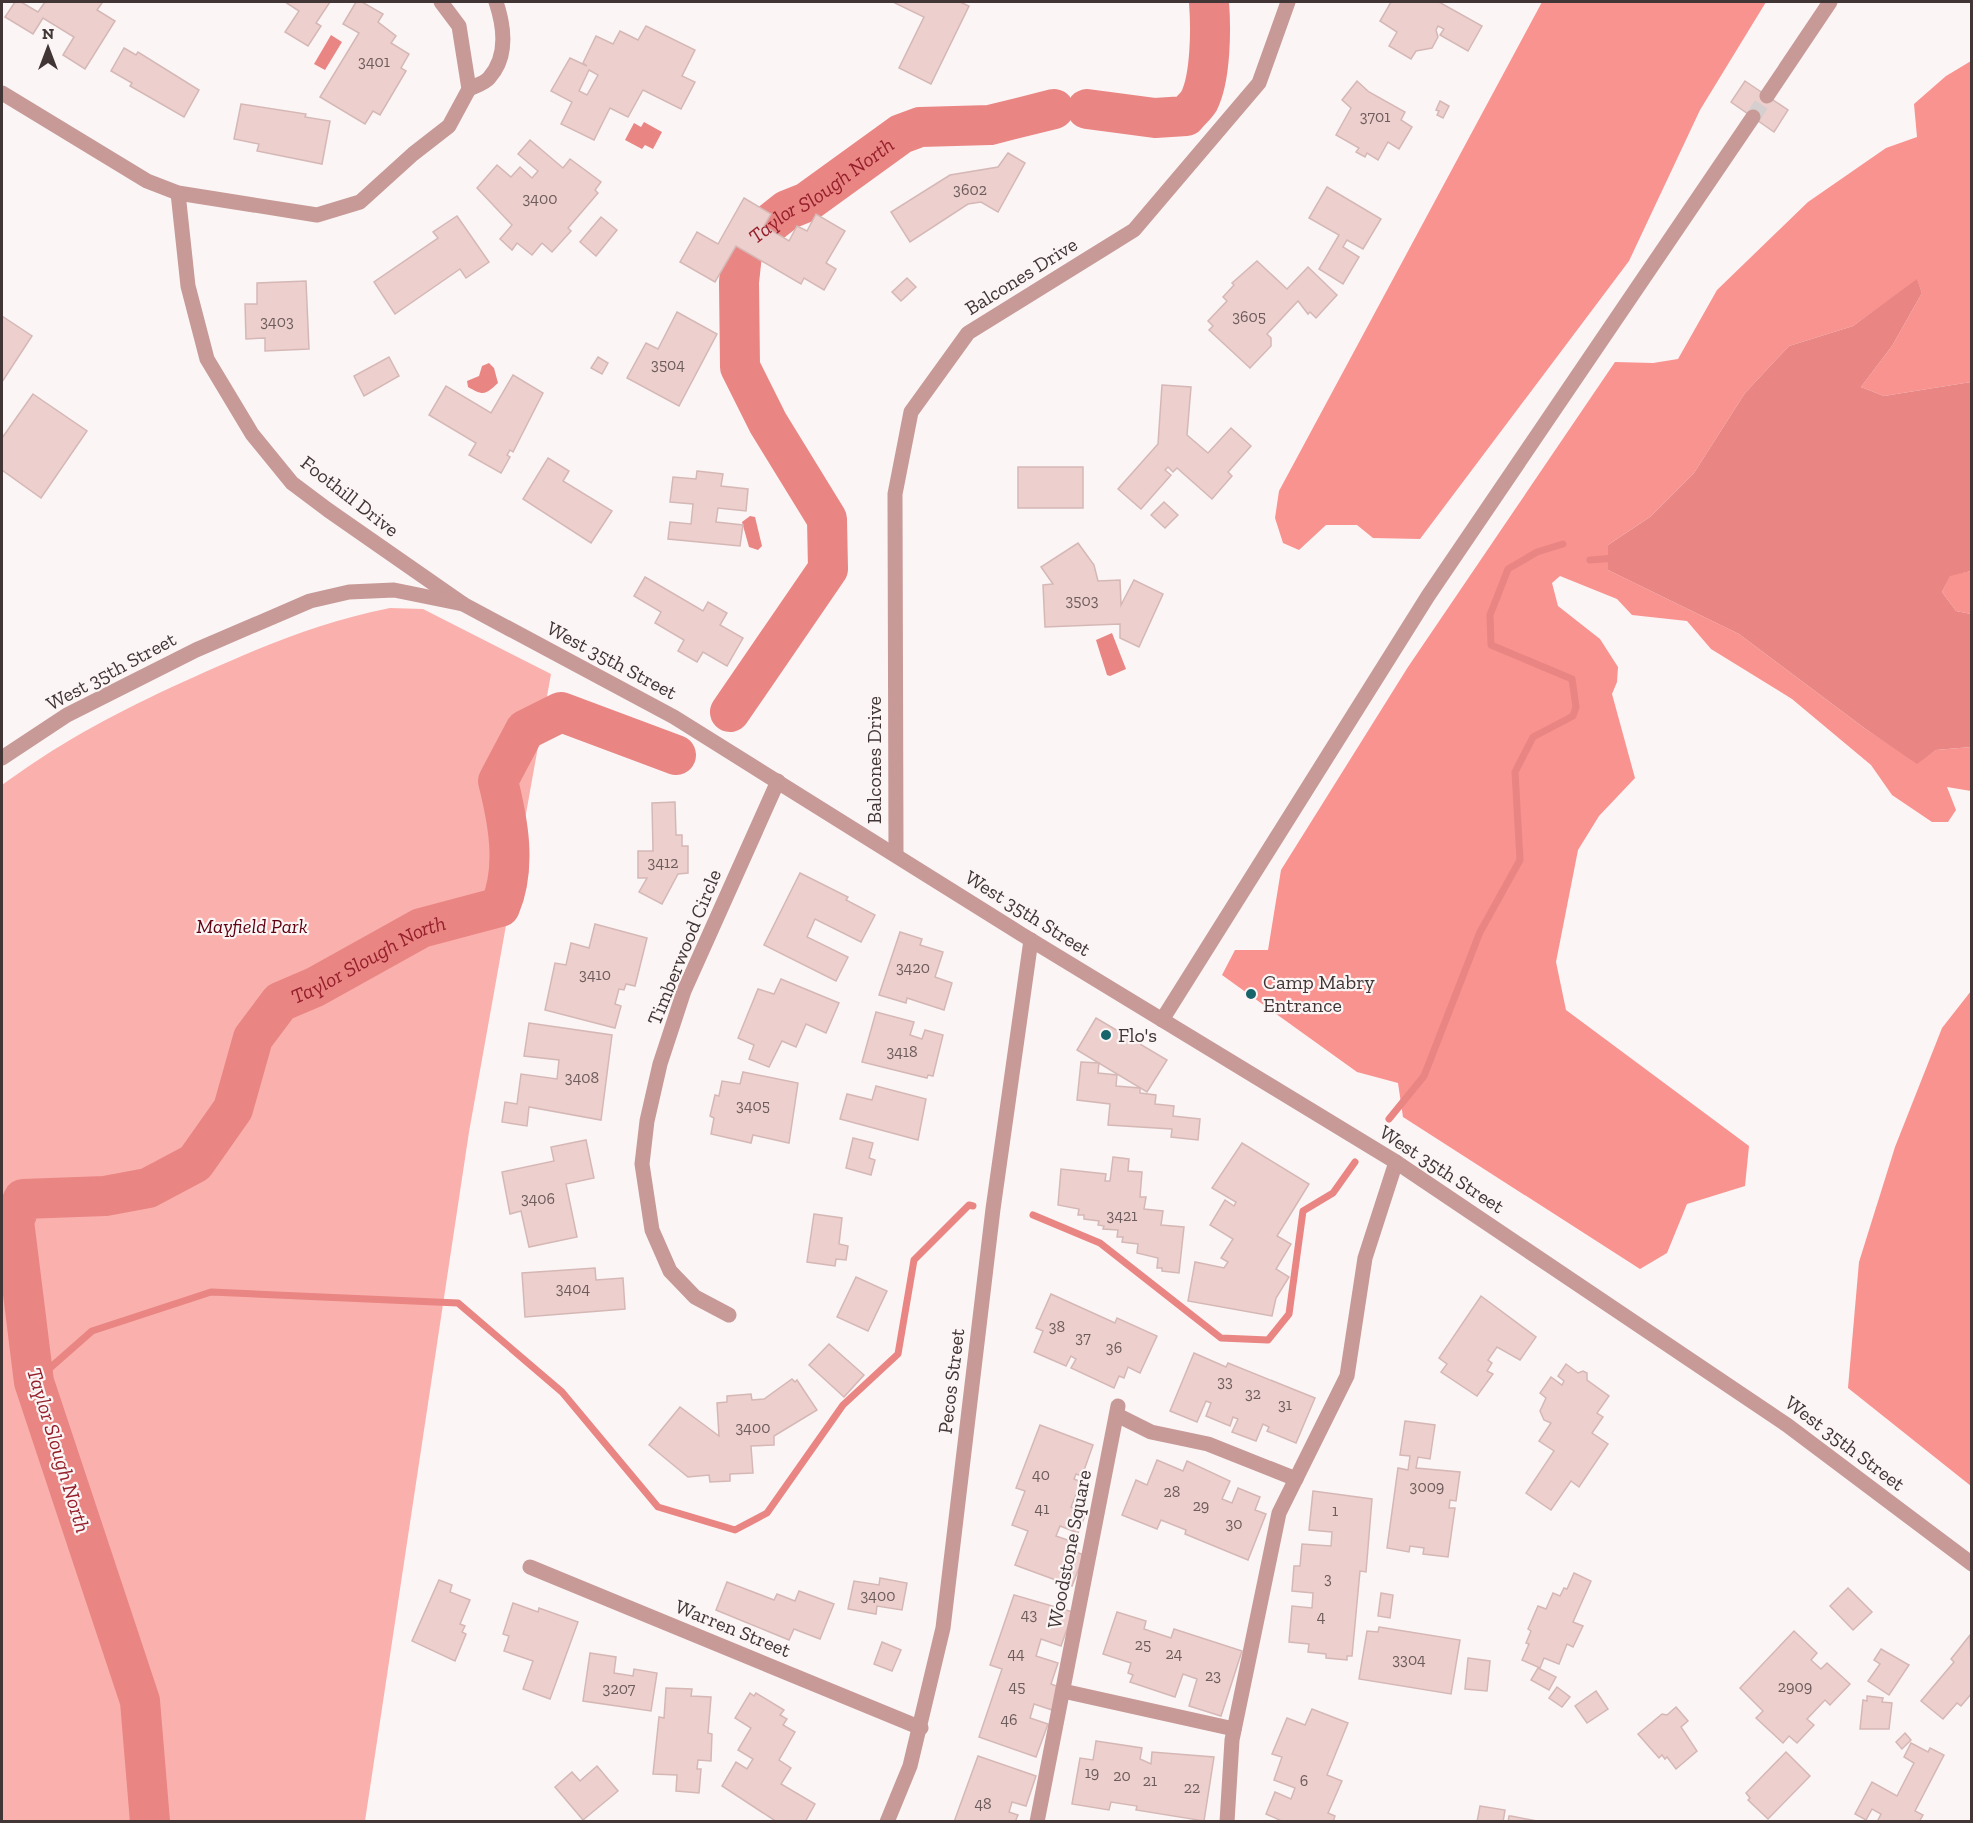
<svg xmlns="http://www.w3.org/2000/svg" width="1973" height="1823" font-family="'Zilla Slab',serif">
<rect width="100%" height="100%" fill="#fbf5f5"/>
<path fill="#fab0ac" d="M390,608L423,609L551,674L469,1132L365,1821H2V785C69,736 129,706 205,672C268,644 321,622 390,608Z"/>
<g fill="#f89390">
<polygon points="1542,2 1766,2 1700,110 1629,261 1420,539 1373,538 1357,525 1326,525 1299,550 1283,543 1275,518 1279,491"/>
<polygon points="1971,61 1971,382 1884,396 1861,387 1892,346 1922,293 1917,280 1853,326 1789,346 1745,393 1694,473 1650,517 1608,545 1608,570 1739,634 1867,730 1917,763 1936,750 1971,747 1971,791 1947,787 1956,810 1948,822 1932,822 1892,795 1871,765 1792,699 1711,649 1687,621 1632,615 1617,599 1560,576 1552,583 1558,606 1600,639 1618,667 1617,682 1612,694 1635,778 1599,816 1578,850 1556,962 1566,1010 1749,1146 1745,1186 1687,1204 1667,1253 1640,1269 1403,1117 1398,1083 1357,1072 1222,975 1235,950 1268,950 1281,870 1408,667 1615,362 1653,363 1678,359 1717,290 1808,202 1886,148 1917,137 1914,104 1946,76"/>
<polygon points="1971,571 1971,614 1956,611 1942,592 1950,575"/>
<polygon points="1971,991 1971,1486 1848,1388 1859,1262 1895,1147 1942,1028"/>
</g>
<g fill="#e98583">
<polygon points="331,35 342,42 325,70 314,64"/>
<polygon points="644,122 662,132 653,149 645,145 642,149 625,140 634,123 641,127"/>
<polygon points="1917,279 1922,293 1892,346 1861,387 1884,396 1971,382 1971,571 1950,576 1942,592 1956,611 1971,614 1971,747 1936,750 1917,764 1867,730 1739,634 1608,570 1608,545 1650,517 1694,473 1745,393 1789,346 1853,326"/>
<path d="M489,363L494,368L498,383C485,395 484,396 468,387L467,381L479,376L482,366Z"/>
<polygon points="750,516 755,517 762,546 758,550 749,547 742,522"/>
<polygon points="1112,633 1126,669 1110,676 1107,675 1096,640"/>
</g>
<g fill="none" stroke-linecap="round" stroke-linejoin="round">
<g stroke="#e98583" stroke-width="7">
<polyline points="1590,560 1616,558"/>
<polyline points="1389,1119 1424,1076 1480,932 1520,860 1515,772 1533,737 1573,716 1576,707 1572,679 1491,645 1490,615 1508,569 1537,552 1563,544"/>
<polyline points="1033,1215 1100,1243 1221,1338 1268,1340 1289,1314 1303,1211 1333,1193 1355,1162"/>
<polyline points="34,1382 92,1331 211,1292 458,1303 562,1392 658,1507 735,1530 767,1513 843,1405 898,1354 914,1260 969,1205 973,1206"/>
</g>
<g stroke="#e98583" stroke-width="40">
<path d="M1087,109L1155,118L1186,116C1190,111 1196,106 1199,101C1211,77 1211,28 1209,2"/>
<path id="s1" d="M730,712L828,569L827,519L768,423L740,367L739,282L742,254L754,236L787,210L807,202L901,134L920,127L990,125L1054,109"/>
<path id="s2" d="M150,1822L140,1701L34,1382L14,1221L23,1199L105,1196L148,1188L195,1163L233,1109L253,1038L280,1002L315,987L421,928L500,907C517,867 508,821 498,781L525,730L561,712L676,755"/>
</g>
</g>
<g fill="#edcfcd" stroke="#d5b8b6" stroke-width="1.5" fill-rule="evenodd">
<polygon points="15,2 21,2 38,12 45,2 100,2 102,3 97,10 115,21 85,69 63,55 74,37 43,18 33,34 5,17"/>
<polygon points="285,2 330,2 316,23 321,26 308,46 285,32 299,11"/>
<polygon points="356,2 362,2 383,14 378,22 396,36 391,43 409,54 401,68 406,71 380,115 373,111 365,124 320,97 359,33 343,24"/>
<polygon points="893,2 960,2 969,6 931,84 899,68 924,17"/>
<polygon points="1391,2 1439,2 1482,26 1468,51 1440,35 1444,29 1438,26 1436,30 1438,37 1432,48 1416,51 1411,59 1389,46 1397,32 1380,21"/>
<path d="M646,26L695,50L682,76L695,82L681,109L643,90L628,117L610,108L594,140L561,124L572,102L551,91L570,58L587,66L583,63L596,36L613,44L620,31L638,40ZM589,70L598,75L587,95L579,91Z"/>
<polygon points="124,48 136,55 138,52 199,90 184,117 130,86 132,83 111,71"/>
<polygon points="1357,81 1369,92 1405,112 1401,120 1412,127 1399,149 1388,142 1378,160 1367,153 1365,157 1356,152 1359,148 1336,135 1351,108 1342,100"/>
<polygon points="1745,81 1788,110 1774,132 1731,102"/>
<polygon points="1440,101 1449,106 1443,118 1437,115 1439,111 1436,110"/>
<polygon points="241,104 306,114 305,117 330,121 322,164 257,151 259,144 234,139"/>
<polygon points="530,140 563,168 570,159 601,182 595,190 598,193 568,228 571,231 552,252 542,243 532,255 517,243 512,250 500,239 512,225 477,188 497,165 511,177 520,167 532,178 538,171 518,154"/>
<polygon points="1008,153 1025,163 998,212 981,202 968,204 910,242 891,212 950,175 998,167"/>
<polygon points="1327,187 1381,219 1363,249 1347,240 1343,247 1359,257 1343,284 1319,269 1339,235 1309,218"/>
<polygon points="744,198 771,214 764,226 789,241 797,226 807,231 816,214 845,231 826,263 836,269 824,290 804,278 801,284 736,246 715,282 680,262 697,232 718,244"/>
<polygon points="457,216 489,262 466,278 460,269 395,314 374,282 438,238 433,232"/>
<polygon points="601,217 617,230 596,256 580,242"/>
<polygon points="1257,261 1287,289 1308,267 1337,295 1316,318 1310,312 1308,314 1298,301 1267,334 1271,338 1271,346 1250,368 1209,330 1213,326 1208,321 1227,301 1223,297 1234,285 1232,283"/>
<polygon points="907,278 916,287 901,301 892,292"/>
<polygon points="306,281 309,349 265,351 265,338 246,339 245,304 257,304 257,283"/>
<polygon points="677,312 717,334 679,406 627,378 646,343 658,349"/>
<polygon points="2,316 32,336 2,382"/>
<polygon points="389,357 399,376 364,396 354,376"/>
<polygon points="598,357 608,363 602,374 591,368"/>
<polygon points="513,375 543,393 513,452 510,450 507,455 510,457 501,473 469,455 476,443 429,415 446,386 491,413"/>
<polygon points="1162,385 1191,387 1187,435 1208,453 1231,428 1251,446 1228,472 1232,476 1212,499 1177,468 1173,472 1168,467 1165,470 1171,475 1141,509 1118,489 1158,444"/>
<polygon points="33,394 87,431 41,498 2,470 2,438"/>
<polygon points="548,458 569,471 563,481 612,511 591,543 523,499"/>
<rect x="1018" y="467" width="65" height="41"/>
<polygon points="697,471 723,474 721,486 748,489 746,511 718,508 716,522 743,525 740,546 668,539 670,522 691,524 693,504 670,502 673,477 696,479"/>
<polygon points="1164,502 1178,515 1165,528 1151,515"/>
<polygon points="1078,543 1094,565 1098,581 1120,580 1121,605 1134,580 1163,594 1139,647 1120,638 1120,624 1045,627 1043,585 1053,584 1041,567"/>
<polygon points="645,577 703,611 708,602 727,613 720,625 743,638 727,666 703,652 697,662 678,651 684,640 655,623 661,612 634,596"/>
<polygon points="675,802 676,835 682,835 682,846 688,846 688,873 678,874 662,904 639,892 647,878 638,878 638,851 653,851 652,803"/>
<polygon points="800,873 848,897 846,900 875,915 861,942 815,919 807,937 848,957 836,981 764,945"/>
<polygon points="595,924 647,938 635,986 626,984 624,990 619,989 615,1004 621,1006 615,1028 545,1010 555,963 566,965 571,943 589,948"/>
<polygon points="900,932 922,939 920,945 943,952 935,977 952,983 944,1010 907,998 906,1003 879,995"/>
<polygon points="781,979 839,1003 826,1033 806,1024 796,1047 782,1041 769,1067 749,1059 754,1045 738,1038 758,989 774,994"/>
<polygon points="876,1012 914,1022 910,1035 922,1039 925,1030 943,1035 933,1076 928,1075 927,1078 862,1062"/>
<polygon points="1096,1018 1167,1060 1147,1092 1077,1050"/>
<polygon points="529,1023 612,1035 601,1120 529,1107 527,1126 502,1122 505,1102 517,1104 521,1074 557,1079 559,1060 524,1056"/>
<polygon points="1081,1062 1099,1063 1098,1073 1117,1075 1116,1086 1140,1088 1140,1093 1156,1095 1155,1104 1174,1106 1173,1116 1200,1119 1198,1140 1171,1137 1172,1129 1108,1125 1110,1104 1077,1100"/>
<polygon points="743,1072 798,1083 789,1143 753,1135 751,1143 711,1134 714,1118 710,1116 715,1095 719,1096 722,1081 740,1084"/>
<polygon points="876,1086 926,1099 918,1140 840,1119 847,1094 872,1100"/>
<polygon points="853,1138 873,1143 869,1158 875,1160 871,1175 846,1168"/>
<polygon points="586,1140 594,1178 566,1184 577,1237 529,1247 521,1211 510,1214 502,1172 554,1161 551,1147"/>
<polygon points="1242,1143 1309,1184 1277,1236 1291,1244 1276,1269 1289,1277 1276,1298 1272,1316 1188,1301 1195,1262 1224,1268 1228,1262 1221,1258 1233,1239 1210,1225 1225,1200 1234,1206 1236,1202 1212,1188"/>
<polygon points="1113,1157 1129,1159 1128,1171 1142,1172 1140,1197 1146,1197 1144,1209 1163,1211 1161,1225 1184,1227 1179,1273 1162,1271 1162,1268 1157,1268 1158,1258 1137,1253 1138,1244 1122,1242 1123,1237 1117,1237 1118,1230 1103,1229 1104,1226 1098,1225 1099,1221 1084,1219 1084,1215 1078,1215 1079,1209 1058,1205 1061,1169 1106,1174 1105,1181 1110,1181"/>
<polygon points="814,1214 842,1218 839,1244 848,1246 846,1260 836,1259 835,1266 807,1262"/>
<polygon points="595,1268 596,1280 623,1278 625,1309 525,1317 522,1273"/>
<polygon points="856,1277 887,1291 868,1331 837,1317"/>
<polygon points="1051,1294 1115,1323 1117,1318 1157,1336 1140,1373 1128,1367 1124,1378 1119,1376 1114,1388 1071,1368 1076,1359 1071,1356 1066,1366 1034,1352 1043,1331 1036,1328"/>
<polygon points="1481,1296 1536,1337 1520,1360 1497,1347 1488,1360 1492,1363 1487,1371 1493,1374 1477,1396 1441,1372 1447,1364 1439,1358"/>
<polygon points="829,1344 864,1375 844,1397 809,1365"/>
<polygon points="1194,1353 1226,1367 1228,1363 1315,1398 1296,1443 1267,1431 1269,1427 1263,1424 1256,1441 1232,1432 1238,1419 1233,1417 1230,1426 1206,1416 1211,1403 1206,1401 1197,1422 1170,1411"/>
<polygon points="1566,1364 1578,1373 1583,1371 1587,1373 1587,1380 1609,1396 1597,1413 1603,1417 1592,1433 1608,1444 1579,1487 1571,1481 1551,1510 1526,1493 1554,1451 1539,1441 1551,1423 1544,1420 1540,1411 1546,1398 1540,1393 1551,1377 1562,1385 1564,1381 1558,1376"/>
<polygon points="792,1379 795,1382 797,1380 817,1410 774,1436 774,1445 751,1446 753,1473 730,1474 730,1481 710,1482 709,1475 688,1477 649,1445 680,1407 719,1436 717,1403 727,1402 727,1396 751,1394 752,1400 764,1399"/>
<polygon points="1405,1421 1435,1425 1430,1459 1418,1457 1416,1468 1460,1472 1456,1501 1450,1500 1449,1508 1455,1508 1448,1557 1423,1554 1424,1548 1410,1546 1409,1552 1387,1548 1398,1468 1408,1470 1410,1456 1400,1455"/>
<polygon points="1040,1425 1093,1445 1082,1476 1076,1474 1074,1479 1081,1482 1071,1507 1086,1513 1078,1533 1060,1526 1056,1536 1073,1542 1070,1550 1084,1555 1072,1586 1015,1565 1028,1531 1012,1525 1025,1491 1016,1488"/>
<polygon points="1157,1460 1183,1471 1187,1461 1230,1481 1222,1499 1232,1503 1238,1488 1260,1497 1255,1510 1266,1514 1248,1560 1185,1534 1186,1530 1161,1520 1157,1529 1122,1515 1136,1480 1147,1485"/>
<polygon points="1313,1491 1372,1499 1366,1572 1360,1571 1352,1656 1347,1656 1347,1660 1326,1658 1326,1654 1308,1652 1309,1644 1289,1642 1292,1606 1312,1608 1313,1593 1292,1591 1294,1566 1300,1566 1302,1544 1331,1546 1332,1532 1309,1530"/>
<polygon points="1574,1573 1591,1581 1573,1622 1583,1626 1573,1647 1567,1644 1559,1664 1544,1658 1540,1668 1522,1660 1529,1644 1526,1643 1531,1631 1528,1629 1538,1606 1546,1609 1553,1593 1560,1596 1564,1588 1567,1589"/>
<polygon points="880,1578 907,1583 902,1610 877,1606 876,1614 848,1609 854,1581 879,1585"/>
<polygon points="439,1580 452,1585 450,1592 470,1600 460,1624 465,1626 462,1632 466,1634 455,1661 412,1641"/>
<polygon points="727,1582 774,1600 777,1594 795,1601 799,1591 834,1604 820,1639 794,1629 789,1640 716,1610"/>
<polygon points="1848,1588 1872,1612 1853,1630 1830,1606"/>
<polygon points="1381,1593 1393,1595 1390,1618 1378,1616"/>
<polygon points="1014,1595 1073,1612 1061,1646 1041,1639 1036,1656 1058,1663 1051,1684 1059,1687 1052,1710 1034,1704 1030,1718 1048,1724 1036,1757 979,1737 1002,1669 990,1665"/>
<polygon points="513,1603 538,1612 539,1608 578,1622 550,1699 523,1689 533,1661 504,1651 509,1636 503,1634"/>
<polygon points="1117,1612 1146,1621 1144,1629 1171,1638 1174,1629 1242,1651 1221,1716 1189,1706 1197,1679 1183,1674 1175,1697 1130,1682 1133,1675 1128,1673 1131,1663 1103,1654"/>
<polygon points="1379,1627 1460,1640 1451,1694 1359,1679 1367,1631 1378,1632"/>
<polygon points="1794,1631 1817,1653 1811,1660 1821,1669 1827,1663 1850,1684 1830,1705 1825,1700 1807,1719 1814,1725 1797,1743 1789,1736 1783,1743 1756,1718 1763,1711 1740,1688"/>
<polygon points="1970,1635 1972,1693 1961,1706 1957,1703 1943,1719 1921,1701 1954,1662 1951,1659"/>
<polygon points="882,1642 901,1650 892,1671 874,1664"/>
<polygon points="1881,1649 1909,1665 1889,1695 1868,1681 1880,1664 1874,1660"/>
<polygon points="590,1653 616,1657 614,1673 633,1676 634,1669 657,1673 651,1711 583,1701"/>
<polygon points="1468,1658 1490,1661 1487,1691 1465,1689"/>
<polygon points="1538,1668 1556,1677 1549,1690 1531,1680"/>
<polygon points="1557,1687 1570,1697 1562,1707 1549,1698"/>
<polygon points="666,1688 692,1689 691,1696 711,1697 708,1733 712,1734 711,1761 698,1760 697,1769 701,1769 699,1793 676,1791 677,1775 653,1774 659,1717 664,1718"/>
<polygon points="1596,1691 1608,1709 1587,1723 1575,1706"/>
<polygon points="750,1693 754,1696 756,1693 784,1710 780,1715 787,1719 783,1725 795,1732 779,1760 791,1768 781,1784 815,1804 805,1822 777,1822 722,1786 736,1762 747,1769 753,1759 738,1750 751,1728 735,1718"/>
<polygon points="1867,1696 1883,1698 1882,1702 1892,1703 1889,1729 1860,1729 1863,1700 1867,1701"/>
<polygon points="1676,1707 1688,1721 1681,1727 1697,1751 1676,1769 1667,1757 1665,1759 1662,1755 1659,1758 1638,1734 1662,1714 1667,1715"/>
<polygon points="1312,1709 1348,1723 1327,1775 1342,1781 1328,1813 1335,1816 1333,1822 1284,1822 1266,1814 1275,1792 1291,1799 1295,1788 1274,1780 1282,1757 1272,1754 1287,1718 1305,1725"/>
<polygon points="1905,1733 1911,1740 1902,1749 1896,1742"/>
<polygon points="1096,1741 1142,1748 1140,1759 1151,1764 1152,1752 1214,1757 1204,1821 1136,1810 1137,1806 1111,1802 1109,1810 1072,1804 1080,1758 1093,1760"/>
<polygon points="1911,1743 1928,1752 1930,1748 1944,1755 1915,1811 1923,1815 1919,1822 1877,1822 1881,1814 1872,1809 1866,1820 1855,1814 1872,1782 1897,1796 1914,1763 1904,1757"/>
<polygon points="1786,1752 1810,1776 1768,1819 1748,1800 1750,1798 1746,1793"/>
<polygon points="978,1756 1036,1776 1026,1806 1012,1802 1009,1812 1018,1815 1015,1822 954,1822"/>
<polygon points="597,1766 618,1791 583,1820 555,1787 572,1772 580,1781"/>
<polygon points="1480,1806 1505,1810 1503,1822 1477,1822"/>
<polygon points="1509,1816 1511,1816 1542,1822 1508,1822"/>
</g>
<g fill="none" stroke-linecap="round" stroke-linejoin="round">
<polyline stroke="#d6cfcf" stroke-width="15" stroke-dasharray="15 8" stroke-linecap="butt" points="1753,117 1767,96"/>
<g stroke="#c79997" stroke-width="15">
<path d="M469,89C475,86 485,83 489,78C509,56 504,26 496,2"/>
<polyline points="2,93 147,181 178,193 317,215 360,202 413,154 449,126 469,89 459,26 441,2"/>
<polyline points="1767,96 1830,2"/>
<polyline points="178,193 188,286 207,359 252,434 292,483 328,510 463,604"/>
<polyline points="1162,1020 1428,596 1753,117"/>
<polyline points="729,1315 695,1297 670,1271 652,1230 642,1164 647,1121 660,1064 684,991 778,781"/>
<polyline points="1117,1415 1151,1432 1208,1444 1296,1479"/>
<polyline points="530,1567 921,1728"/>
<polyline points="1063,1691 1234,1729"/>
<polyline points="1037,1822 1118,1406"/>
<polyline points="1227,1822 1232,1740 1279,1513 1347,1376 1365,1258 1396,1162"/>
</g>
<g stroke="#c79997" stroke-width="15">
<polyline points="2,758 67,715 196,650 310,601 349,592 394,590 463,604 674,717 1021,934 1396,1162 1787,1425 1972,1564"/>
<polyline points="896,854 895,494 911,412 968,333 1134,230 1259,83 1288,2"/>
<polyline points="887,1822 910,1766 943,1628 993,1209 1031,940"/>
</g>
</g>
<g fill="#17656b" stroke="#fbf5f5" stroke-width="2">
<circle cx="1251" cy="994" r="6"/>
<circle cx="1106" cy="1035" r="6"/>
</g>
<g text-anchor="middle" dominant-baseline="central" stroke-width="4.5" stroke-linejoin="round" paint-order="stroke">
<g font-size="16" fill="#6c5c5b">
<text x="374" y="61">3401</text>
<text x="1375" y="116">3701</text>
<text x="970" y="189">3602</text>
<text x="540" y="198">3400</text>
<text x="1249" y="316">3605</text>
<text x="277" y="321">3403</text>
<text x="668" y="364">3504</text>
<text x="1082" y="600">3503</text>
<text x="663" y="862">3412</text>
<text x="913" y="967">3420</text>
<text x="595" y="974">3410</text>
<text x="902" y="1051">3418</text>
<text x="582" y="1077">3408</text>
<text x="753" y="1105">3405</text>
<text x="538" y="1198">3406</text>
<text x="1122" y="1215">3421</text>
<text x="573" y="1288">3404</text>
<text x="1057" y="1326">38</text>
<text x="1083" y="1337">37</text>
<text x="1114" y="1347">36</text>
<text x="1225" y="1381">33</text>
<text x="1253" y="1393">32</text>
<text x="1285" y="1404">31</text>
<text x="753" y="1427">3400</text>
<text x="1041" y="1474">40</text>
<text x="1427" y="1486">3009</text>
<text x="1172" y="1491">28</text>
<text x="1201" y="1505">29</text>
<text x="1042" y="1508">41</text>
<text x="1335" y="1510">1</text>
<text x="1234" y="1523">30</text>
<text x="1328" y="1578">3</text>
<text x="878" y="1595">3400</text>
<text x="1029" y="1614">43</text>
<text x="1321" y="1616">4</text>
<text x="1143" y="1644">25</text>
<text x="1016" y="1653">44</text>
<text x="1174" y="1653">24</text>
<text x="1409" y="1659">3304</text>
<text x="1213" y="1675">23</text>
<text x="1017" y="1686">45</text>
<text x="1795" y="1686">2909</text>
<text x="619" y="1688">3207</text>
<text x="1009" y="1719">46</text>
<text x="1092" y="1772">19</text>
<text x="1122" y="1775">20</text>
<text x="1150" y="1780">21</text>
<text x="1304" y="1780">6</text>
<text x="1192" y="1787">22</text>
<text x="983" y="1803">48</text>
</g>
<g font-size="20" fill="#413635" stroke="#fbf5f5">
<text transform="translate(1021 276) rotate(-32)">Balcones Drive</text>
<text transform="translate(350 496) rotate(38)">Foothill Drive</text>
<text transform="translate(612 660) rotate(28)">West 35th Street</text>
<text transform="translate(111 671) rotate(-28)">West 35th Street</text>
<text transform="translate(874 760) rotate(-90)">Balcones Drive</text>
<text transform="translate(1028 913) rotate(32)">West 35th Street</text>
<text transform="translate(684 947) rotate(-68)">Timberwood Circle</text>
<text transform="translate(1442 1169) rotate(33)">West 35th Street</text>
<text transform="translate(951 1381) rotate(-83)">Pecos Street</text>
<text transform="translate(1845 1443) rotate(37)">West 35th Street</text>
<text transform="translate(1069 1549) rotate(-79)">Woodstone Square</text>
<text transform="translate(733 1628) rotate(22)">Warren Street</text>
</g>
<g font-size="20" font-style="italic" fill="#5f0110" stroke="#fbf5f5">
<text x="252" y="926">Mayfield Park</text>
</g>
<g font-size="20" fill="#413635" stroke="#fbf5f5" text-anchor="start">
<text x="1263" y="982">Camp Mabry<tspan x="1263" dy="23">Entrance</tspan></text>
<text x="1118" y="1035">Flo's</text>
</g>
<g font-size="21" font-style="italic" fill="#951f2a" stroke="#fbf5f5">
<text stroke="none"><textPath href="#s1" startOffset="615">Taylor Slough North</textPath></text>
<text stroke="none"><textPath href="#s2" startOffset="1106">Taylor Slough North</textPath></text>
<text transform="translate(59 1450) rotate(73)">Taylor Slough North</text>
</g>
</g>
<rect width="1973" height="1823" fill="none" stroke="#413635" stroke-width="6"/>
<g transform="translate(48 48)" stroke="#fbf5f5" stroke-width="4.5" paint-order="stroke">
<path d="M0-4.5L10 22L0 15L-10 22Z" fill="#413635"/>
<text y="-9" font-size="16" font-weight="bold" text-anchor="middle" fill="#413635">N</text>
</g>
</svg>
